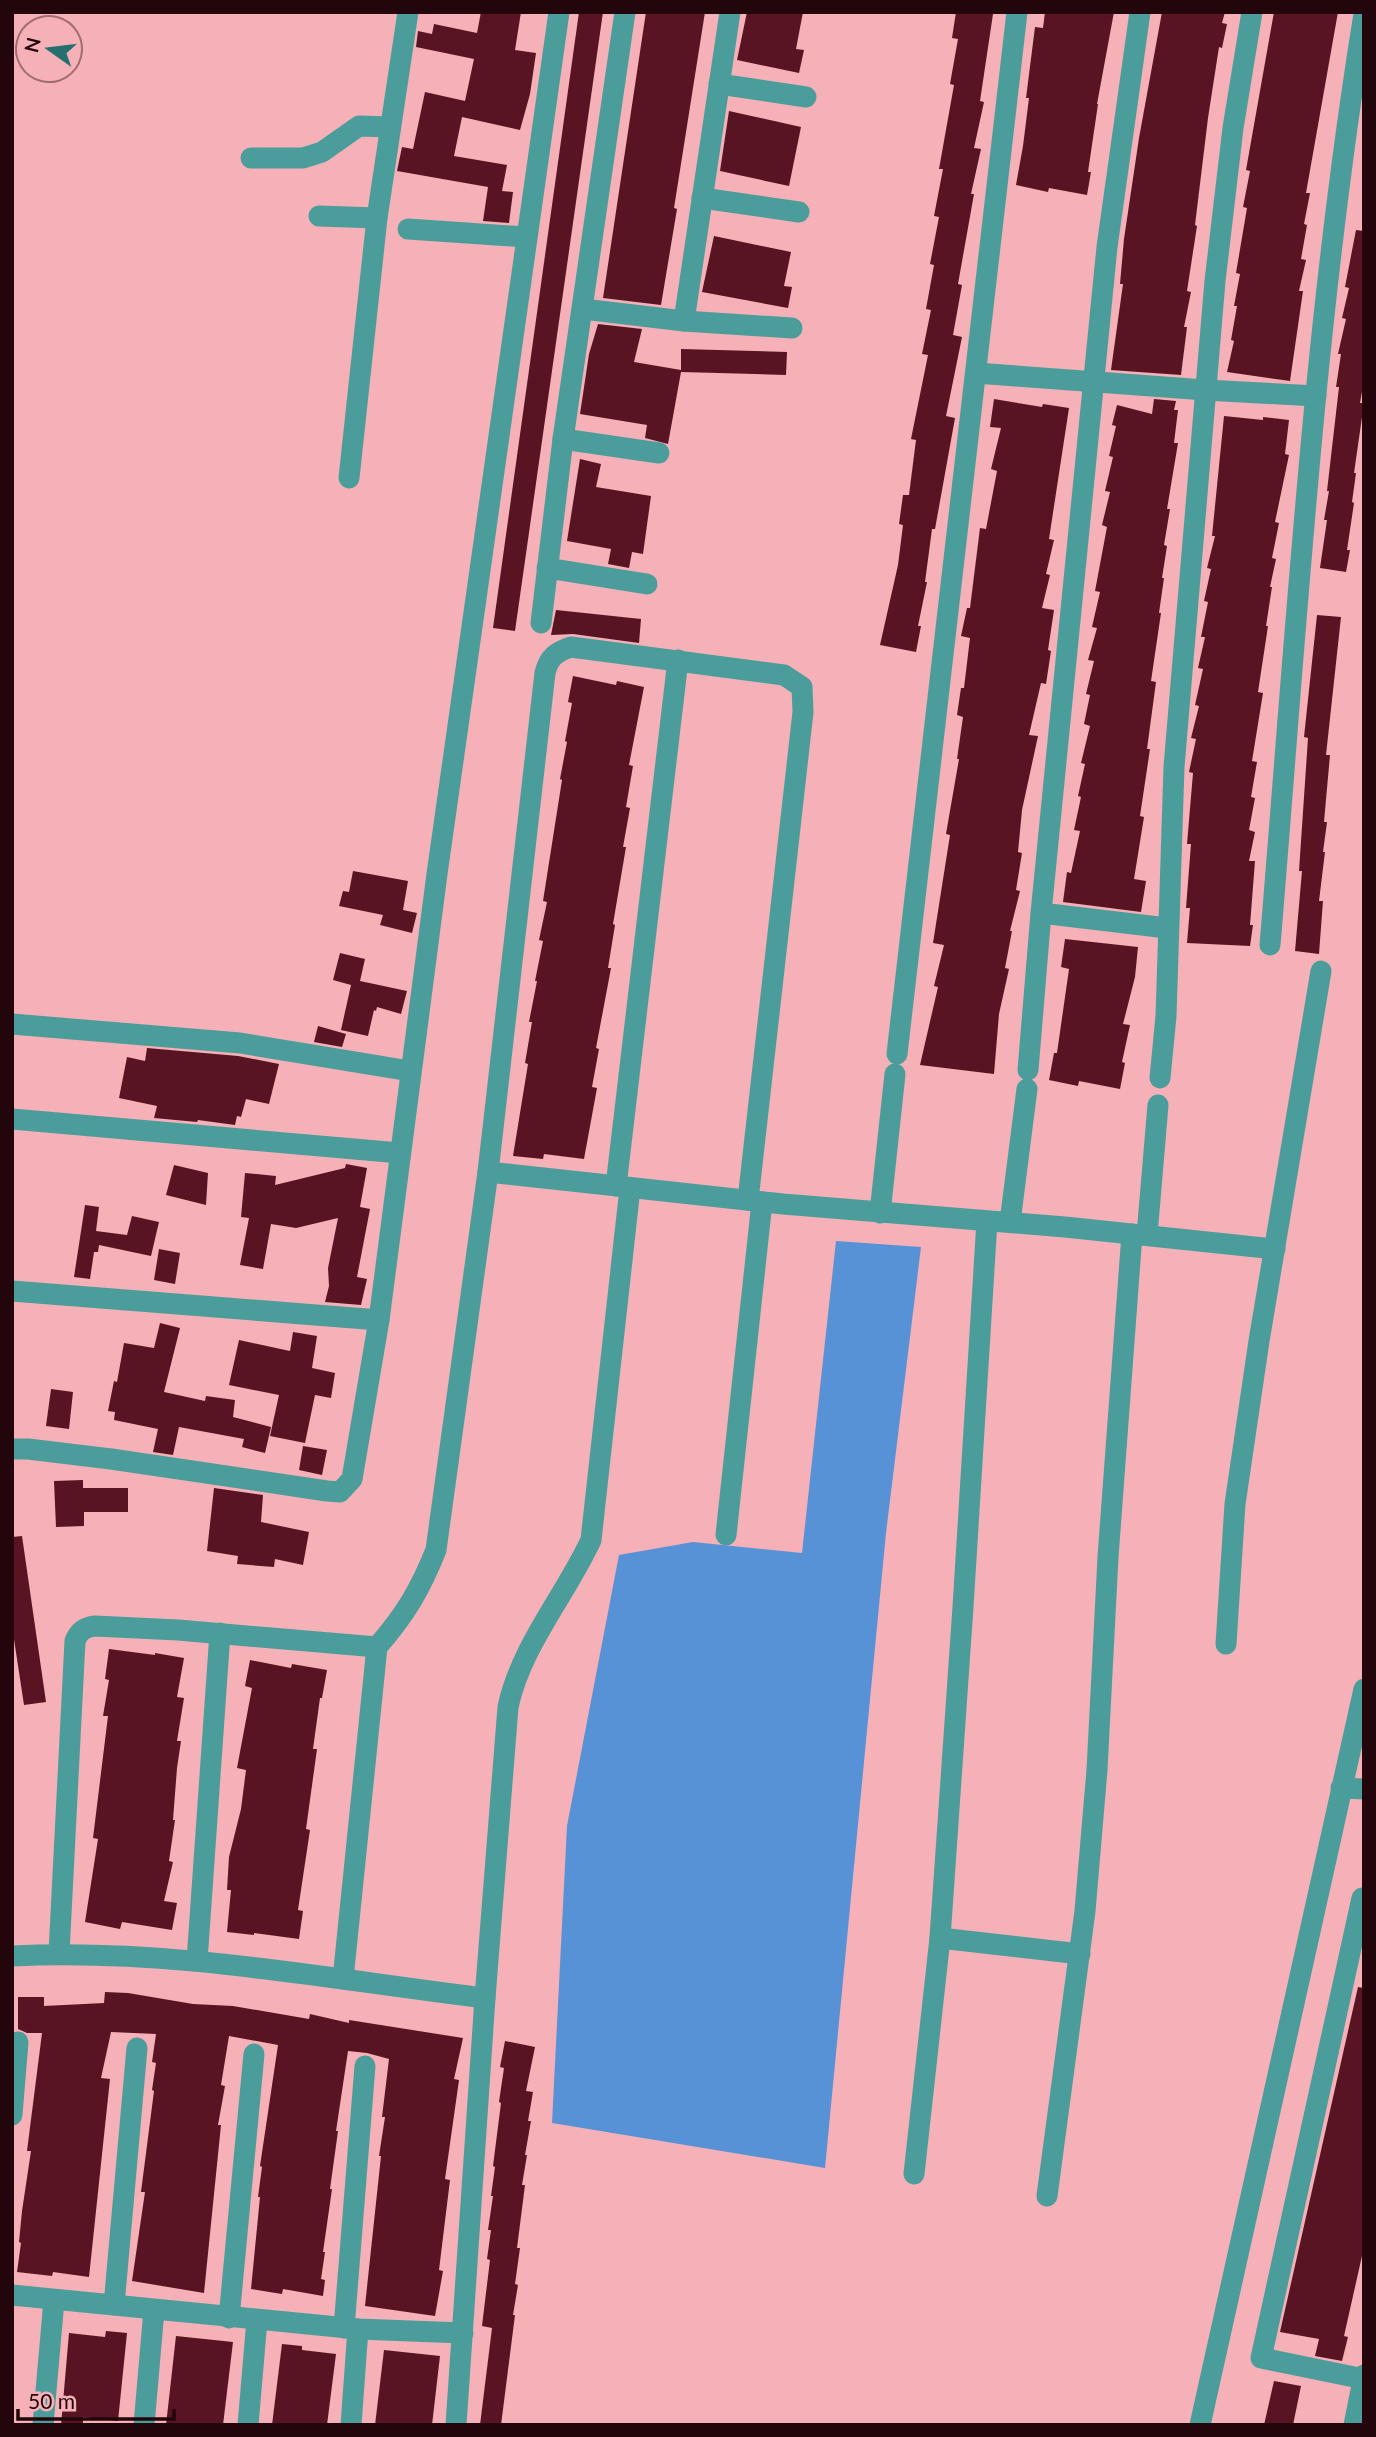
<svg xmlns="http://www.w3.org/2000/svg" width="1376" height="2437" font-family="Lato,sans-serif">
<rect width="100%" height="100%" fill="#f5b1b7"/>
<polygon fill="#5792d6" points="836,1241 921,1247 886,1533 825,2168 552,2123 567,1826 619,1555 693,1542 802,1553"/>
<g fill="#581422">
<polygon points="481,12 521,12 515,50 536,53 530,94 520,130 462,117 454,156 507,165 502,191 513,192 509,223 483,221 488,187 397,171 402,147 413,149 425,92 465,101 474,59 416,47 418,31 432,34 434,24 477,33"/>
<polygon points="579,12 603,12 515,631 493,628"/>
<polygon points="646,12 705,12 674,208 677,209 661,305 603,298"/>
<polygon points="747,12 803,12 796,49 804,50 799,73 737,60"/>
<polygon points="956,12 993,14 980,101 984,102 974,148 981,149 971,194 974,194 958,284 962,285 953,335 962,337 946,416 955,418 935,529 932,529 925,582 927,582 918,626 921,626 916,652 880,645 898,565 903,525 899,524 903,495 909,495 916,440 911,439 928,355 922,354 931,310 926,309 934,265 930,264 939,217 934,216 943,169 939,169 954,85 950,84 958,39 952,38"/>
<polygon points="1045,12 1114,12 1097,104 1098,104 1088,172 1091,172 1087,195 1049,188 1048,192 1016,185 1023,146 1029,98 1026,98 1035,27 1043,28"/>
<polygon points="1162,12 1225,12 1222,23 1227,24 1222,48 1219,47 1208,118 1195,225 1197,226 1187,291 1191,292 1184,327 1187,327 1181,375 1111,370 1123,284 1120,284 1124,239 1139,138"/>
<polygon points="1274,12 1338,12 1306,193 1310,193 1304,224 1307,225 1301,259 1306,260 1299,291 1303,291 1290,381 1227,372 1234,341 1231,340 1237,306 1234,306 1240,274 1236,273 1247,208 1243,207 1250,171 1246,170"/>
<polygon points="729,111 801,127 789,186 720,171"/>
<polygon points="1356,230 1364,231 1364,380 1360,403 1364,403 1354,473 1356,473 1352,502 1354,503 1347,550 1350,550 1346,572 1320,568 1327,520 1324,520 1329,491 1327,491 1339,387 1336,387 1341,354 1338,354 1346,319 1342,318 1349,288 1345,287"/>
<polygon points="714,236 791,252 784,286 792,287 788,308 702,292"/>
<polygon points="598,324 642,329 634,362 681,370 681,349 787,352 786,375 681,372 668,444 645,438 647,425 580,414 589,354"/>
<polygon points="994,399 1042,407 1043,404 1069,408 1049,539 1054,540 1046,574 1050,575 1042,608 1054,610 1048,650 1051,651 1046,684 1041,683 1029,735 1038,736 1022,810 1018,852 1022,853 1016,890 1020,891 1010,931 1012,931 1005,968 1009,969 999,1014 994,1074 920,1065 938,987 934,986 944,945 933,943 950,835 946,834 959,759 957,759 963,717 957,715 961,688 964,688 970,638 961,636 967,608 970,608 980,528 986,529 997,471 991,469 1001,428 990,427"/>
<polygon points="1154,399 1176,401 1174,410 1178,410 1174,443 1178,443 1167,509 1170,509 1164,545 1167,546 1162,578 1164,578 1159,613 1161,613 1151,681 1156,682 1147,749 1150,749 1140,816 1144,817 1134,879 1146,881 1141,912 1063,902 1067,872 1071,873 1080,831 1074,830 1081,797 1078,796 1085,764 1081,763 1090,726 1084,724 1090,695 1086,694 1094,661 1088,660 1097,628 1092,627 1100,592 1095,591 1107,527 1102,525 1110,492 1105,491 1113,457 1109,456 1116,426 1112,425 1117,405 1152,414"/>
<polygon points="1224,416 1263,420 1263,417 1289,420 1285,454 1289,455 1275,522 1279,523 1272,558 1276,559 1270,587 1272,587 1266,626 1268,626 1258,692 1263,693 1252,761 1257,762 1251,797 1255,798 1249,830 1255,832 1249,861 1255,861 1250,925 1253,925 1250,946 1187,943 1190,908 1186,908 1191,844 1187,844 1193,773 1189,772 1196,739 1191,738 1199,706 1195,705 1203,669 1198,668 1205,637 1201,637 1208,602 1204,601 1211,569 1207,568 1215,536 1212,536"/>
<polygon points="580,459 601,464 596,487 651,496 643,554 632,552 629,568 608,564 611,549 567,541"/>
<polygon points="556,610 641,619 639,643 573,634 551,635"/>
<polygon points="1317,615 1341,617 1326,755 1330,755 1324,822 1327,822 1323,852 1325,852 1319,901 1323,901 1319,954 1295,951 1302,871 1299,871 1308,738 1304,737"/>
<polygon points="573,676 616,685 617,681 644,687 629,765 633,766 626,807 630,808 623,847 626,847 613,924 615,925 608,968 611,968 596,1048 599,1049 592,1087 597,1088 584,1159 544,1154 543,1159 513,1156 528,1064 525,1063 532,1022 529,1022 537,981 535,981 543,941 539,940 547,902 543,901 562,780 560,779 567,742 565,741 572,703 568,702"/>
<polygon points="353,871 408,881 403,910 417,913 412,933 380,925 383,915 339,906 343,891 349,892"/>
<polygon points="1065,939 1138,947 1135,977 1123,1024 1130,1025 1122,1062 1125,1063 1120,1089 1079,1081 1078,1086 1049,1080 1054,1053 1057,1053 1069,969 1061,967"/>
<polygon points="340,953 365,959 360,981 407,991 401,1014 377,1007 376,1011 374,1010 368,1036 341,1030 351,985 333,980"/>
<polygon points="318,1026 346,1034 342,1047 314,1042"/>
<polygon points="147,1048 238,1056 279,1064 269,1104 246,1099 241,1117 237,1116 235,1125 198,1120 197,1122 154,1118 157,1106 119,1098 127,1057 145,1061"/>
<polygon points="346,1164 367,1168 360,1207 370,1209 357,1277 367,1279 361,1305 325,1302 329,1286 328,1268 338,1218 296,1228 271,1224 263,1269 240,1265 249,1218 241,1217 245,1173 276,1176 275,1185 345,1168"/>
<polygon points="174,1165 208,1173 206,1205 166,1195"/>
<polygon points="85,1205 99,1207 96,1231 127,1235 132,1216 159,1222 151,1256 99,1245 98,1252 94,1252 90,1279 74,1277"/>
<polygon points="159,1249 180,1253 175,1284 154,1280"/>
<polygon points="160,1323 180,1328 164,1392 205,1401 206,1396 235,1400 233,1417 271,1427 265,1453 242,1447 244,1439 179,1427 173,1455 153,1452 158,1429 114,1420 115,1412 108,1411 114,1381 117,1382 124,1343 154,1348"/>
<polygon points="293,1332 317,1336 312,1368 335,1373 331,1398 315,1395 305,1443 270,1436 279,1395 229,1385 239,1340 290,1351"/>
<polygon points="51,1389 73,1392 69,1429 46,1426"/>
<polygon points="303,1446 327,1450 322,1475 299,1470"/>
<polygon points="83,1480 83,1488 128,1488 128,1512 84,1512 84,1526 56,1527 54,1481"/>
<polygon points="214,1488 263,1495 261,1522 309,1532 303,1565 275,1559 274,1567 237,1564 238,1556 207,1551"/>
<polygon points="22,1536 46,1702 24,1705 12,1626 12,1537"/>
<polygon points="109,1649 155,1655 155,1653 184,1658 177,1697 184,1698 177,1741 181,1741 177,1768 173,1820 175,1820 169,1861 173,1862 164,1901 177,1903 172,1930 122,1922 120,1929 85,1922 98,1839 93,1838 108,1716 103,1716 109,1680 105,1679"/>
<polygon points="250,1660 291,1668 292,1664 327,1670 322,1698 320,1698 313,1749 317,1749 306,1829 310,1830 298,1910 303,1911 299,1939 254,1933 254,1935 227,1932 231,1890 227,1890 229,1857 241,1809 246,1770 237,1768 252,1688 245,1686"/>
<polygon points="1358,1987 1364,1988 1364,2247 1344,2336 1348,2337 1342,2361 1315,2356 1319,2339 1280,2332"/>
<polygon points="105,1992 128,1993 193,2004 233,2006 309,2019 310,2014 349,2023 349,2020 463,2038 454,2079 459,2080 445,2179 450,2180 439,2270 443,2271 435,2316 365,2306 381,2156 379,2156 385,2117 382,2117 389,2059 367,2053 348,2051 336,2131 338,2131 330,2189 332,2189 323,2252 325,2252 321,2279 325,2280 323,2296 283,2289 282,2294 251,2289 260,2197 258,2197 262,2167 260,2166 278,2045 229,2036 221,2085 225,2086 218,2125 221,2125 204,2293 132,2281 145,2192 141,2192 154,2091 152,2090 156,2063 152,2062 156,2034 111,2032 101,2078 110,2079 89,2277 53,2272 52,2276 17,2272 21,2243 19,2242 22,2211 31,2151 27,2151 42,2033 27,2033 18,2029 18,1997 44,1997 44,2006 104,2003"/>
<polygon points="505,2041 535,2047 526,2091 533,2092 528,2121 531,2121 525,2155 527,2155 522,2185 525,2185 517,2248 520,2248 515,2284 518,2285 513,2315 515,2315 501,2425 480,2425 492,2328 482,2326 490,2260 487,2259 491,2230 488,2230 493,2196 491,2196 495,2167 493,2166 501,2103 499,2102 504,2068 500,2067"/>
<polygon points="106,2331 127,2333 118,2421 83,2417 83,2425 61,2425 69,2333 105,2337"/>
<polygon points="176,2336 233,2342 223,2425 166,2425"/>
<polygon points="282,2344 302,2346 302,2350 336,2354 327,2425 272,2425"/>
<polygon points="384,2350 440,2356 432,2425 375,2425"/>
<polygon points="1274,2381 1301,2386 1293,2425 1264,2425"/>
</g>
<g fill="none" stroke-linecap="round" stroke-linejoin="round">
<g stroke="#4a9d9b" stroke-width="21">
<polyline points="719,84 806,97"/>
<polyline points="251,158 303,158 322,152 359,126 390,127"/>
<polyline points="702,198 799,212"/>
<polyline points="319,216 377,218"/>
<polyline points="408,229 526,237"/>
<polyline points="583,309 684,321 792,328"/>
<polyline points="684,321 730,12"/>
<polyline points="976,373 1205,390 1316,396"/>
<polyline points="563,439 659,453"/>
<polyline points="349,478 377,218 408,12"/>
<polyline points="547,568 647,584"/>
<polyline points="541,623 563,439 625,12"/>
<polyline points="1041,913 1167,928"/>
<path d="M1270,945C1296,634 1314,322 1364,14"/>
<polyline points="12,1024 240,1043 410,1071"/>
<polyline points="897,1054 1017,12"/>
<polyline points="1028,1070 1041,913 1107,247 1140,12"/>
<polyline points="1160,1078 1166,1016 1174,767 1215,281 1233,128 1252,12"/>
<polyline points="12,1119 400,1153"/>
<polyline points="488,1172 783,1204 1065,1227 1275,1249"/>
<polyline points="616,1186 678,660"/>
<polyline points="880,1213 895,1074"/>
<polyline points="1010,1222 1027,1089"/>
<polyline points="1147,1235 1158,1105"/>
<polyline points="12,1291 379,1320"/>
<polyline points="12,1449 28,1449 111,1459 327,1491 340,1492 352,1479 379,1320 437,874 559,12"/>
<polyline points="726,1535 762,1202"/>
<polyline points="1226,1644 1235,1504 1259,1341 1321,971"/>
<polyline points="1341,1788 1364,1789"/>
<polyline points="1362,1898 1261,2358 1364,2379"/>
<polyline points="940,1938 1080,1954"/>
<path d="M59,1953L75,1641C79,1631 85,1627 95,1626L178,1630L377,1647"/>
<path d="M12,1956C171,1948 328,1979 485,1998"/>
<polyline points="197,1961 220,1633"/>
<path d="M343,1979L377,1647C405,1615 420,1590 436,1550L488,1172L545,673C549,657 556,652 571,647L784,675L802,687L803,712L748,1200"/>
<polyline points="12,2115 18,2042"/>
<polyline points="914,2174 940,1938 963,1607 987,1221"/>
<polyline points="1047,2196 1085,1911 1097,1770 1108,1557 1132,1234"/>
<polyline points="12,2295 358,2329 463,2333"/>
<polyline points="114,2305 137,2048"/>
<polyline points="229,2318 254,2054"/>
<polyline points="344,2328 365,2066"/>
<polyline points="43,2425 54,2300"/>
<polyline points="144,2425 154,2310"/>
<polyline points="248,2425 257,2320"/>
<polyline points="351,2425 358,2329"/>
<path d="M456,2425L485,1998L508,1707C521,1646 565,1596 591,1540L630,1188"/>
<polyline points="1200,2425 1364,1689"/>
<polyline points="1354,2425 1364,2375"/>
</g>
</g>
<rect width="1376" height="2437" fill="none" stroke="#23060b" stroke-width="28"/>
<g transform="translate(49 49) rotate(284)"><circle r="33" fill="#f5b1b7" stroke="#a16d72" stroke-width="2"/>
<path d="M0-5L12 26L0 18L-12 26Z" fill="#25706e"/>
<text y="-10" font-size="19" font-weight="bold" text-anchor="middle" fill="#23060b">N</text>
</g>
<path d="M18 2409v10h156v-10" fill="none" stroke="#23060b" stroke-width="3.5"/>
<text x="28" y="2409" font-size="21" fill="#23060b" stroke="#f5b1b7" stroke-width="5" paint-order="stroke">50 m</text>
</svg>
